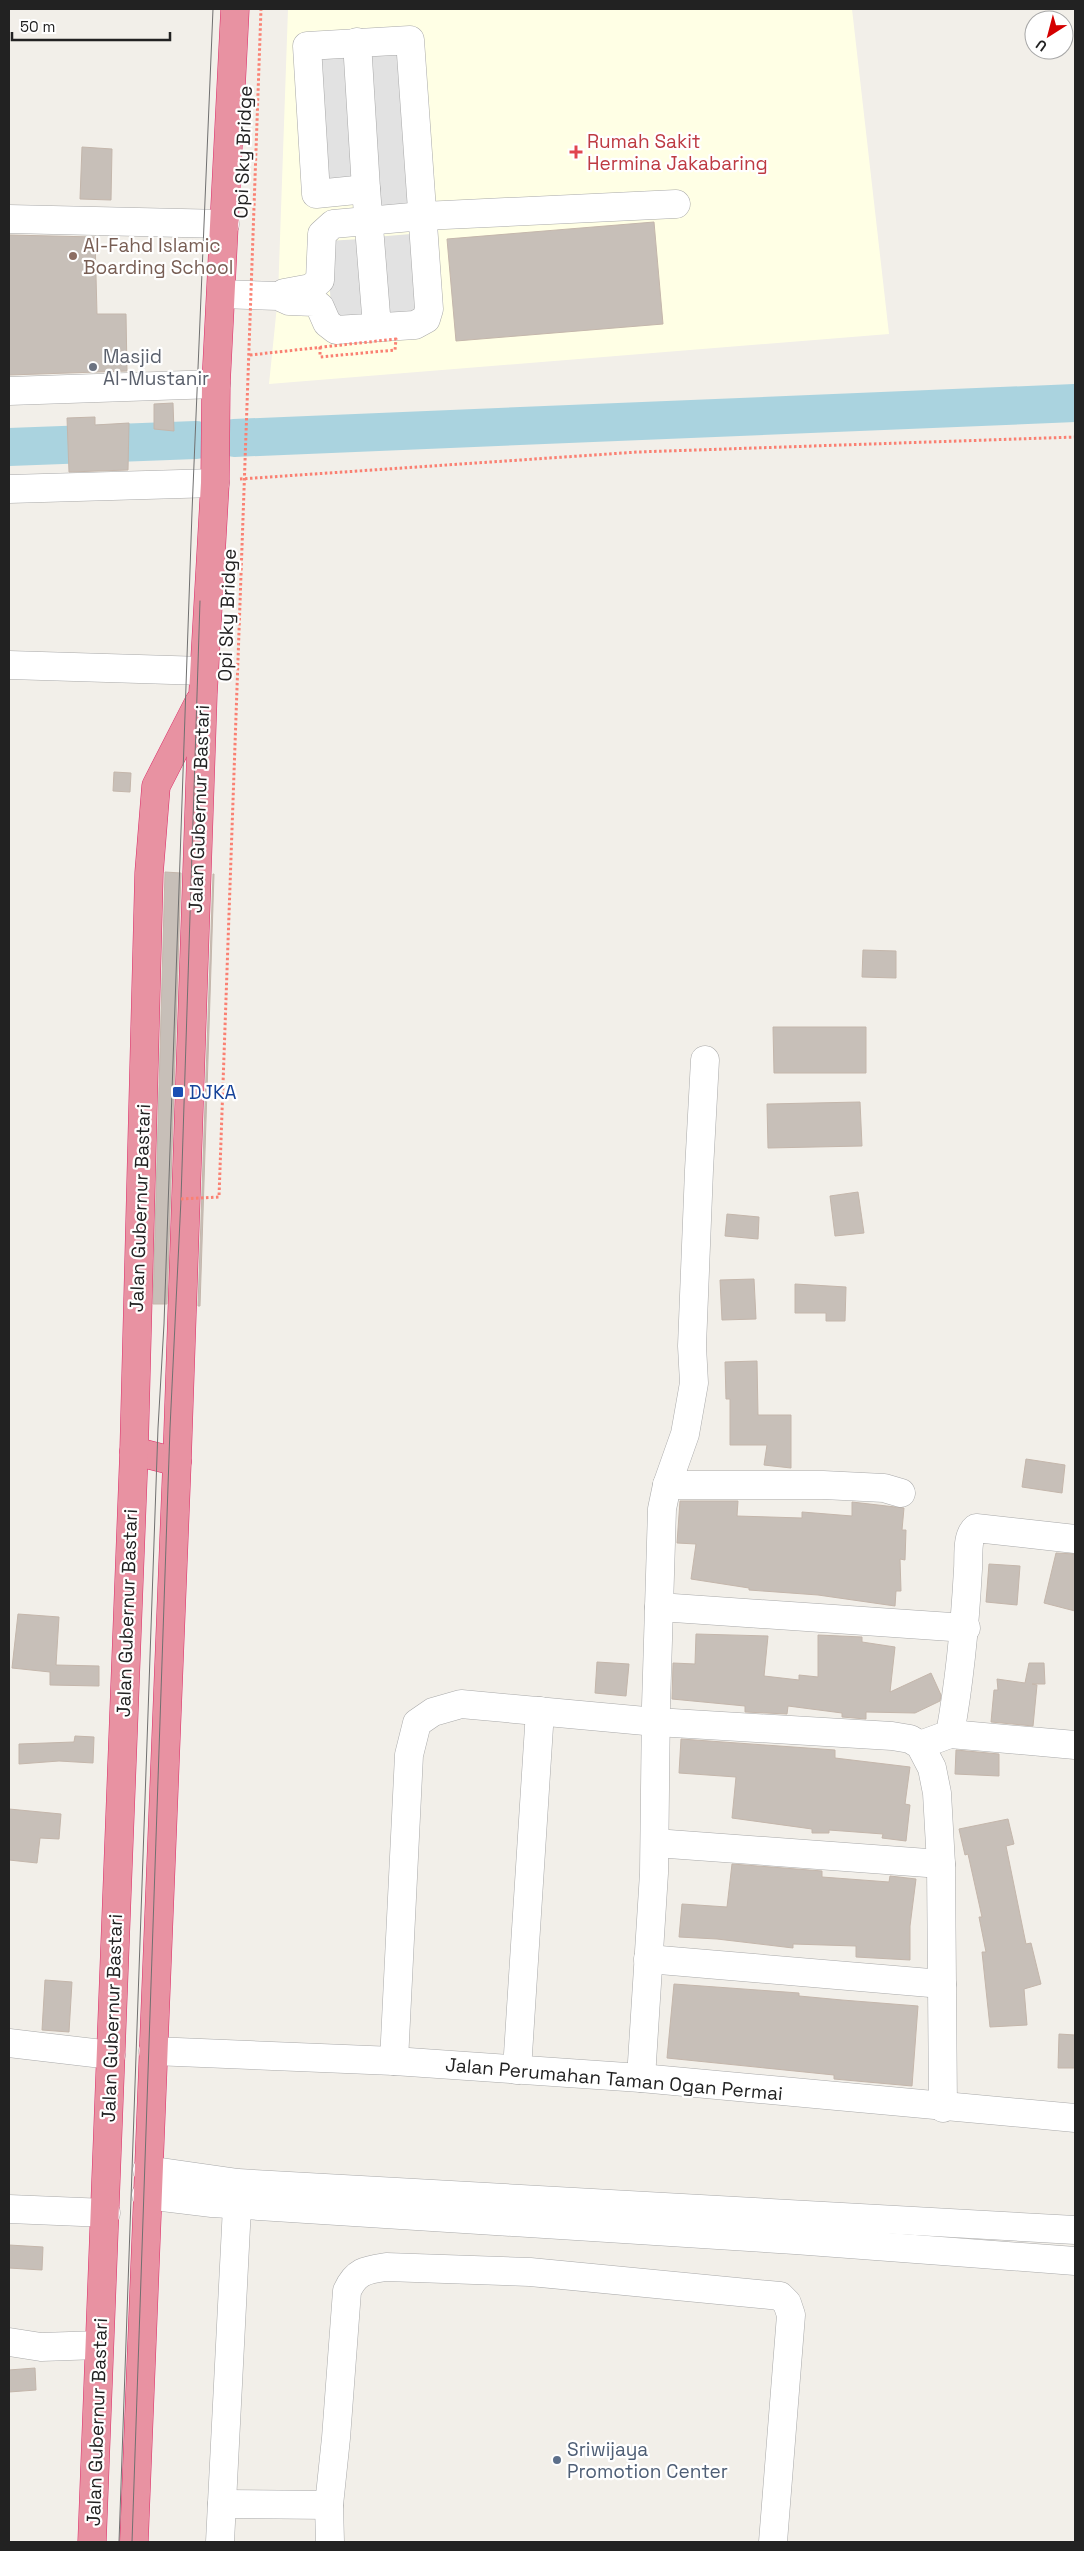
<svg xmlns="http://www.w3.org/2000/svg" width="1084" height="2551" font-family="'Space Grotesk',sans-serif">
<rect width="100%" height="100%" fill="#f2efe9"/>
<polygon fill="#ffffe5" points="288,9 852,9 889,334 269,384 278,296"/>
<g fill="#e2e2e2">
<polygon points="403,51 414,204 375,207 364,54"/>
<polygon points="352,57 359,185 322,187 315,59"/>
<polygon points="411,234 419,317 384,321 375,237"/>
<polygon points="361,239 367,322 332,324 327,241"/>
</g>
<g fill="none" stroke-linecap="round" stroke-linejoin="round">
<g stroke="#aad3df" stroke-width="38">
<polyline points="234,438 1075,403"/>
<polyline points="9,447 196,440"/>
</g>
</g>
<g fill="#c7bfb8" stroke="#c4b6ab">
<polygon points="82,147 112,149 111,200 80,199"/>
<polygon points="654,222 663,324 456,341 447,239"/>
<polygon points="9,235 95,237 97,314 126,314 127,371 9,375"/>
<polygon points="173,403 174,431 154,429 154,404"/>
<polygon points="95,417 95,425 129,423 128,470 69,472 67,418"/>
<polygon points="114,772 131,773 130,792 113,791"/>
<polygon points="165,872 181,873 167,1304 153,1304"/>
<polygon points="213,874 214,874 200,1306 198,1306"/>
<polygon points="863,950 896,951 896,978 862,977"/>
<polygon points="773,1027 866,1027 866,1073 774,1073"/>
<polygon points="860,1102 862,1146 768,1148 767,1104"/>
<polygon points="858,1192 864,1233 835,1236 830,1196"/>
<polygon points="727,1214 759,1217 758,1239 725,1236"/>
<polygon points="754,1279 756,1319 722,1320 720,1280"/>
<polygon points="795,1284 846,1287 845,1321 826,1321 826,1313 795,1313"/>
<polygon points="757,1361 758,1415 791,1415 791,1468 764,1465 767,1445 730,1445 730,1399 726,1399 725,1362"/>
<polygon points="1026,1459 1065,1465 1062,1493 1022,1487"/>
<polygon points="680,1501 738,1501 737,1516 802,1518 802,1512 852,1516 852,1502 904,1508 902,1530 906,1530 905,1560 900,1559 901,1591 896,1591 895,1606 818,1595 749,1590 749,1588 691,1579 696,1544 677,1543"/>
<polygon points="1056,1553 1075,1554 1075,1611 1044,1603"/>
<polygon points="989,1564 1020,1566 1017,1605 986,1602"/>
<polygon points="18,1614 59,1617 56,1665 99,1666 99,1686 50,1685 50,1672 12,1668"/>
<polygon points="696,1634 768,1636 764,1676 799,1680 799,1675 818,1677 818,1635 862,1637 862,1642 895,1647 890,1692 931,1673 941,1695 940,1701 915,1713 866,1712 866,1719 842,1717 842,1713 788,1706 787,1714 745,1712 745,1706 672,1699 673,1663 695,1664"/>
<polygon points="597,1662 629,1664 626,1696 595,1693"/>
<polygon points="1029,1663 1044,1663 1045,1684 1032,1684 1037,1685 1033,1726 991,1722 994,1690 998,1690 997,1679 1025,1683"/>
<polygon points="75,1736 94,1737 93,1763 59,1761 19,1764 19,1744 74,1742"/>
<polygon points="681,1739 835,1750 835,1758 910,1767 905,1804 910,1805 906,1841 882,1838 883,1834 829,1830 829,1833 812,1833 812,1829 732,1818 736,1777 679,1773"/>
<polygon points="956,1750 999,1754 999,1776 955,1774"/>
<polygon points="9,1809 61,1814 59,1839 40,1838 37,1863 9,1860"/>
<polygon points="1008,1819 1014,1844 1006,1846 1026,1944 1031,1943 1041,1984 1024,1989 1027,2025 990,2027 982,1952 986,1952 979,1917 982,1917 968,1854 965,1855 959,1829"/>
<polygon points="732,1864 822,1871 822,1877 889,1882 890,1876 916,1879 910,1926 910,1960 856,1957 856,1946 793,1944 793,1948 717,1939 679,1937 682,1904 727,1907"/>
<polygon points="45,1980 72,1982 69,2032 42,2030"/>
<polygon points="674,1984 799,1993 799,1996 842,2000 918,2006 912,2086 834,2079 834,2075 667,2058"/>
<polygon points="1059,2034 1075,2035 1075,2068 1058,2068"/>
<polygon points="9,2245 43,2247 42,2270 9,2268"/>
<polygon points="35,2368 36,2390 9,2392 9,2370"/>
</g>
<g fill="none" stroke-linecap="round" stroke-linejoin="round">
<defs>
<g id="minor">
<polyline points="357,42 366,189"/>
<polyline points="9,219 225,224"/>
<polyline points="284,293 311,288 320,280 322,234 333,224 423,216 676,204"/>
<polyline points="221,294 278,296 289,301 314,302 320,307 327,323 336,330 415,325 426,319 429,309 410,40 307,46 316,194 366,189 377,327"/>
<polyline points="9,391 216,384"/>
<polyline points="9,489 215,483"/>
<polyline points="9,665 204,671"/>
<polyline points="667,1485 823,1485 884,1488 901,1493"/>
<polyline points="659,1607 966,1628"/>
<polyline points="950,1734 1075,1745"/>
<path d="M920,1745L950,1734C960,1679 965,1624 968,1569C969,1557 966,1536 976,1528L1075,1539"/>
<polyline points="655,1843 941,1864"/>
<polyline points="648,1959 942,1984"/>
<polyline points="9,2043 111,2055"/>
<polyline points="153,2051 394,2061 641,2078 1075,2118"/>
<polyline points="394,2061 409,1755 417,1723 433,1712 461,1704 656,1722 892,1736 910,1739 920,1745 932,1768 937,1793 941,1864 943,2108"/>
<polyline points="517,2070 540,1711"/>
<polyline points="641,2078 654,1873 656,1706 662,1509 667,1485 685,1434 694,1383 692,1346 699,1170 705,1060"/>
<polyline points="147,2170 238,2183 1075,2230"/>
<polyline points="146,2195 212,2203 795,2240 1075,2261"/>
<polyline points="9,2209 106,2213"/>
<polyline points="9,2342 41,2347 99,2345"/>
<polyline points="222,2504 329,2505"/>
<polyline points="220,2542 238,2187"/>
<path d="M330,2542L329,2505L336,2438L347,2291C356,2271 366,2270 386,2267L530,2272L780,2296L787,2303L791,2315L773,2542"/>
</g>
<g id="highway">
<polyline points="134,1451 177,1462"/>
<polyline points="92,2542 134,1451 149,873 156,786 199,702"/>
<polyline points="134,2542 177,1462 203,694 215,483 216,384 235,9"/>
</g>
</defs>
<use href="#minor" stroke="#a9a9a9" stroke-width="29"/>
<use href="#highway" stroke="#dc2a67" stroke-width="29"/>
<g stroke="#fa8072" stroke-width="3" stroke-dasharray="2.5 2.5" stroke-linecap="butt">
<polyline points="320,347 320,357"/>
<polyline points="240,479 638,452 1075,437"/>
</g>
<use href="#minor" stroke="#fff" stroke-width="28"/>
<use href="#highway" stroke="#e892a2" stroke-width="28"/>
<g stroke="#707070" stroke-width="1">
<polyline points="119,2542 158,1428 164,1324 192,512 213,9"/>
<polyline points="132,2542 170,1428 181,1199 200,601"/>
</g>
<g stroke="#fa8072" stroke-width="3" stroke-dasharray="2.5 2.5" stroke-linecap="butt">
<polyline points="250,355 396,339 395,350 320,357"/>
<polyline points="181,1199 219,1197 261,9"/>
</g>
</g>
<path fill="#e0444e" stroke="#fff" stroke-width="2" d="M573.5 144.5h5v5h5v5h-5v5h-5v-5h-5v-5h5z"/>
<circle fill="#8d6e63" stroke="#fff" stroke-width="2" cx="73" cy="256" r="5"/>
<circle fill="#6b7280" stroke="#fff" stroke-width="2" cx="93" cy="367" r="5"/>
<rect fill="#1a4fb4" stroke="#fff" stroke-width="2" x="172" y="1086" width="12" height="12" rx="2.5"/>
<circle fill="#5c6f8a" stroke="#fff" stroke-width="2" cx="557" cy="2460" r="5"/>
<g text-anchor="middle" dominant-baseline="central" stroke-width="4.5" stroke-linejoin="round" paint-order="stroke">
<g font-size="19" fill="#be3a42" stroke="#fff" text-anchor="start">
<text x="587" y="141">Rumah Sakit<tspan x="587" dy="22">Hermina Jakabaring</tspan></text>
</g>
<g font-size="19" fill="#222" stroke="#fff">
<text transform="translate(243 152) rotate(-88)">Opi Sky Bridge</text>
<text transform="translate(227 615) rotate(-88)">Opi Sky Bridge</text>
<text transform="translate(199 809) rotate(-88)">Jalan Gubernur Bastari</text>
<text transform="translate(140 1208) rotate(-88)">Jalan Gubernur Bastari</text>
<text transform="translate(127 1613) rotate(-88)">Jalan Gubernur Bastari</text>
<text transform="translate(112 2018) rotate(-88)">Jalan Gubernur Bastari</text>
<text transform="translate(614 2079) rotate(5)">Jalan Perumahan Taman Ogan Permai</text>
<text transform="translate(97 2422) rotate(-88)">Jalan Gubernur Bastari</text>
</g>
<g font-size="19" fill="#785e54" stroke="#fff" text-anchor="start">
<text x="83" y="245">Al-Fahd Islamic<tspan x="83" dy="22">Boarding School</tspan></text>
</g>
<g font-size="19" fill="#5b616d" stroke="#fff" text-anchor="start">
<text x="103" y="356">Masjid<tspan x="103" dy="22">Al-Mustanir</tspan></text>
</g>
<g font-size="19" fill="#164399" stroke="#fff" text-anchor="start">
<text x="189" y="1092">DJKA</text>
</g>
<g font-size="19" fill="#4e5e75" stroke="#fff" text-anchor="start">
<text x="567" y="2449">Sriwijaya<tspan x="567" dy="22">Promotion Center</tspan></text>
</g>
</g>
<rect width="1084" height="2551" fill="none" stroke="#222222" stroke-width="20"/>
<g transform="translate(1049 35) rotate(216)"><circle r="24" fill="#ffffff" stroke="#a7a7a7"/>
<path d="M0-4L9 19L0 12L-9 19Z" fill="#d40000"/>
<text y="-8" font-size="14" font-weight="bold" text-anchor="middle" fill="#222222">U</text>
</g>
<path d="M12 32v8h158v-8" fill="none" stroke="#222222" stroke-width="2.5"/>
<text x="20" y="32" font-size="15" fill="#222222" stroke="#ffffff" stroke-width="4" paint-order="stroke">50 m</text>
</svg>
